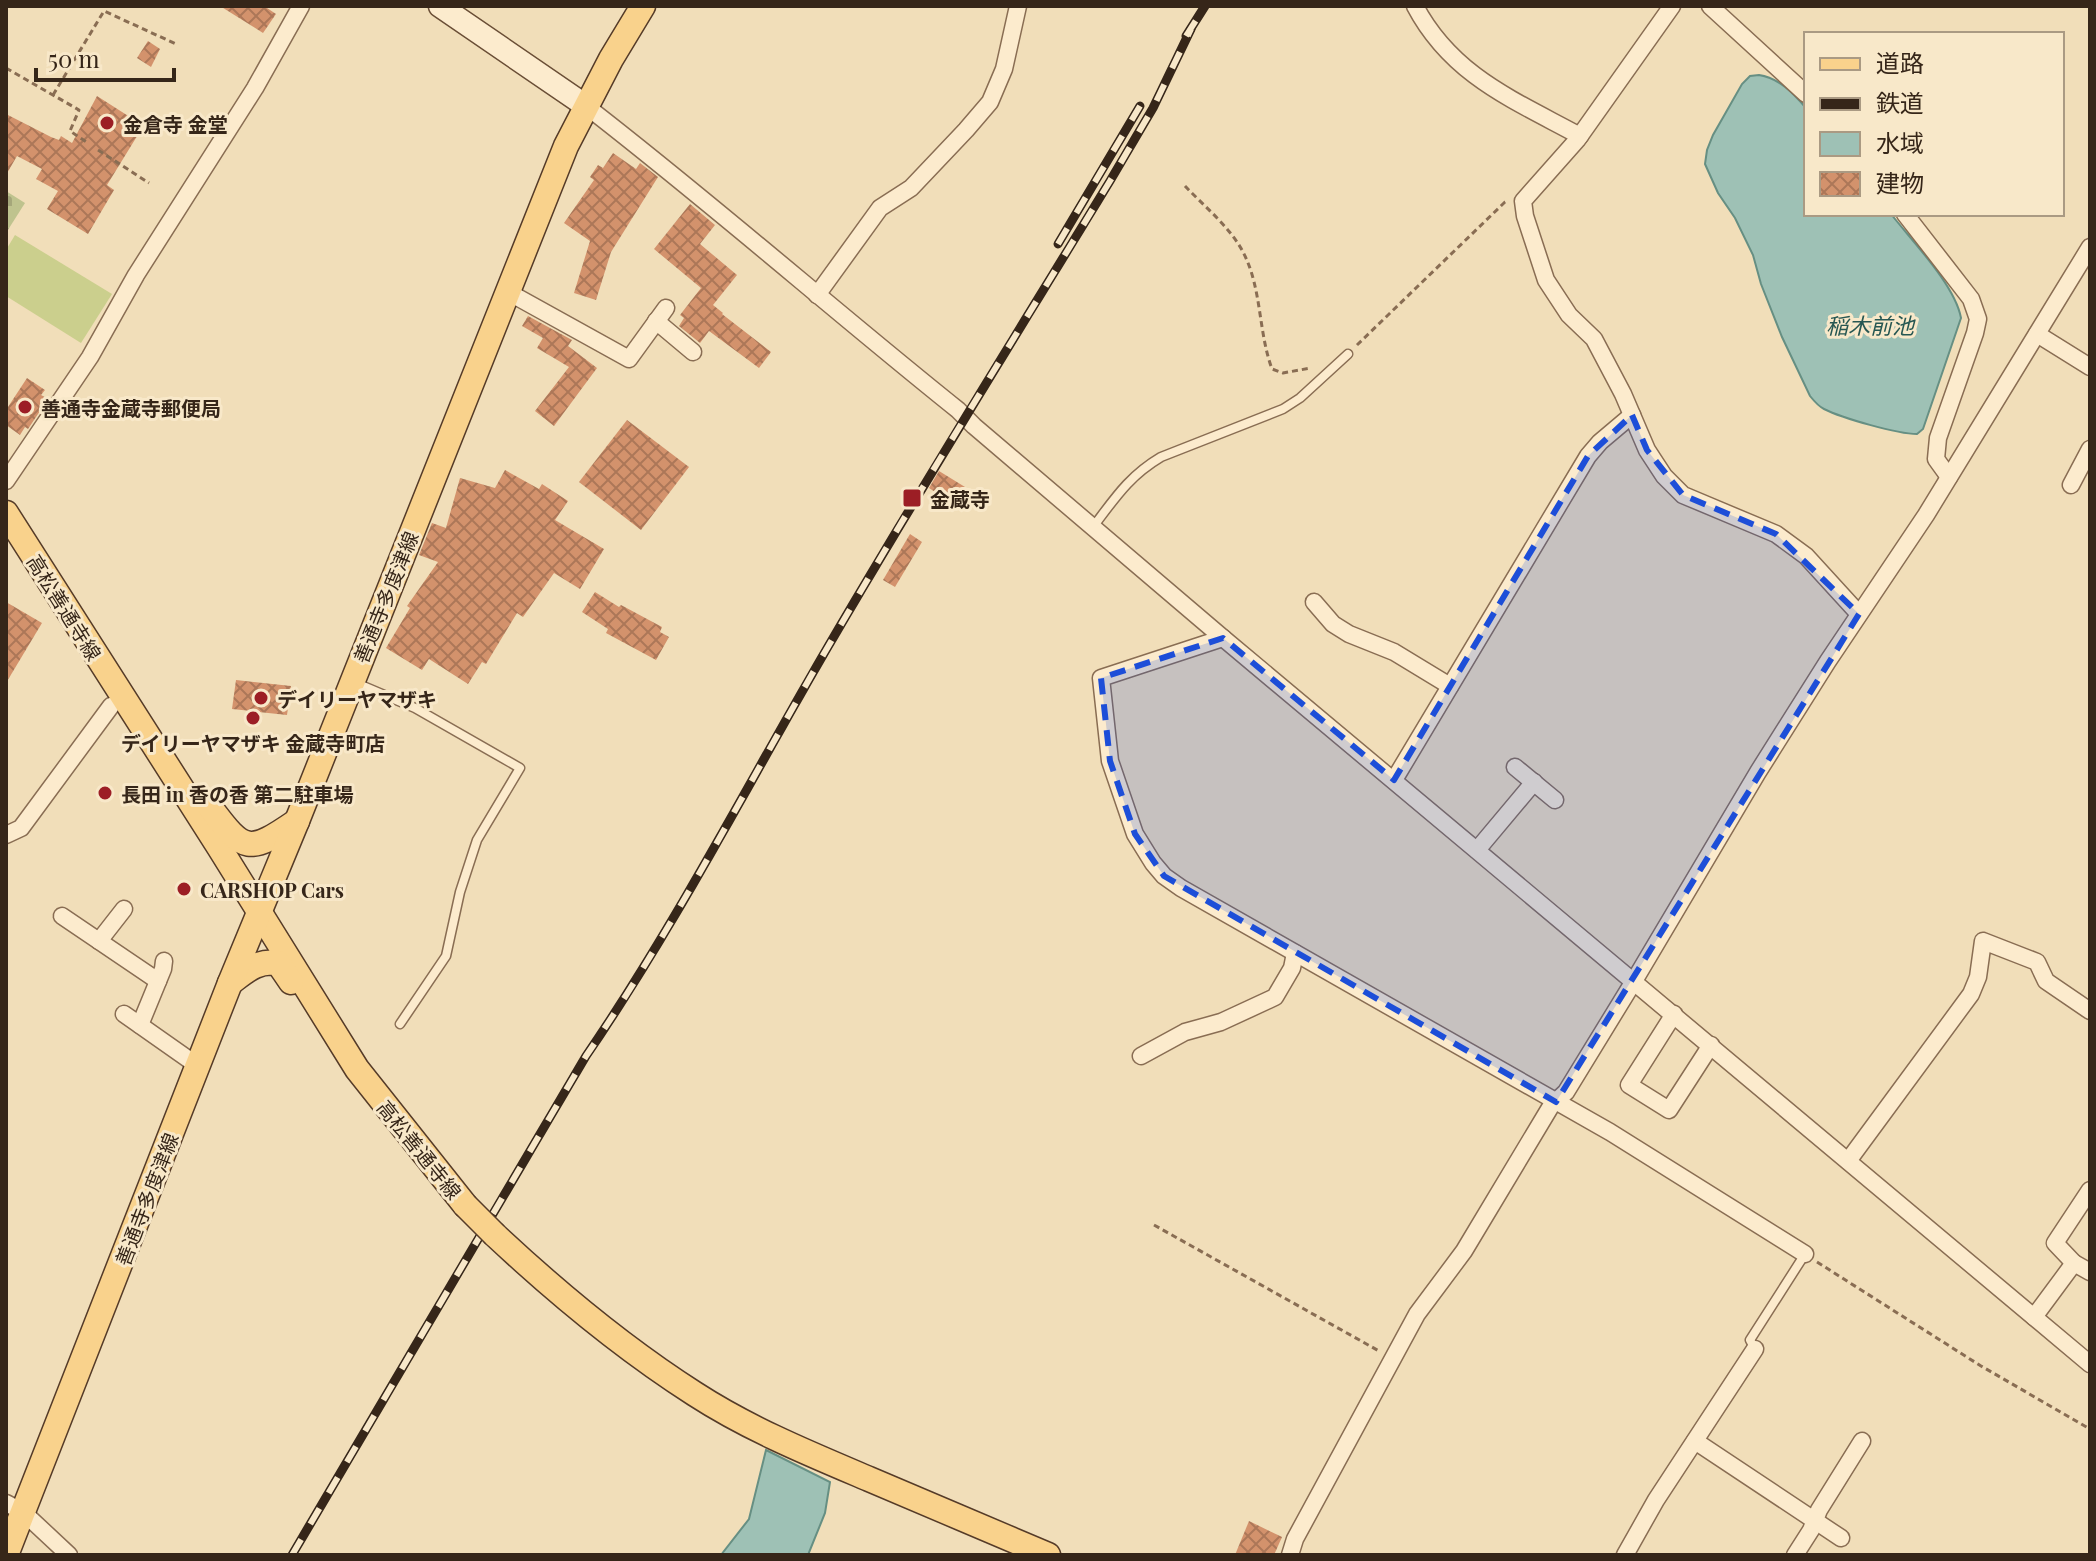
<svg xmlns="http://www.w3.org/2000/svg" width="2096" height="1561" font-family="'Playfair Display','Noto Sans JP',serif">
<defs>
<pattern id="cemetery-stones" width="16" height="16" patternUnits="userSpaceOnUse" patternTransform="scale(2)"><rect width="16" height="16" fill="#bfc38e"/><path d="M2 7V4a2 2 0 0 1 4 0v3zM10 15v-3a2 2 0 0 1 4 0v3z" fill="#a5a77a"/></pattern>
<pattern id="building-cross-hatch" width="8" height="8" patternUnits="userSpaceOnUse" patternTransform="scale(2)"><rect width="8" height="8" fill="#d3926c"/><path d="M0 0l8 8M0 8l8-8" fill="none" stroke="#ac7758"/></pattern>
</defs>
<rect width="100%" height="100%" fill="#f1deb9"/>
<polygon fill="#cbcf8d" points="15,235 112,294 81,343 6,296 6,250"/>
<polygon fill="url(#cemetery-stones)" points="6,191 25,203 6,233"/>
<g fill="#9ec1b5" stroke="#668f83" stroke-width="2">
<path d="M1759,75C1779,78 1793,93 1806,108V214H1891C1912,241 1955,285 1961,318L1923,429L1917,434C1897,434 1842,418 1824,409C1818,406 1814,401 1810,396L1782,337L1761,284L1753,255L1735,218L1718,193L1705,164L1707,150L1713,135L1742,84L1750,76Z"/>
<polygon points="766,1450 830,1482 825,1513 808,1555 721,1555 749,1519"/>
</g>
<g fill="url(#building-cross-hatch)">
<polygon points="220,6 264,6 276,14 263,33"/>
<polygon points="148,41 160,49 151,67 137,58"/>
<polygon points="97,96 133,119 129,127 139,133 107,185 114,190 88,234 47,209 58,191 36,179 42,169 17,156 6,175 6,114 51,137 59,140 61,136 72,143"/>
<polygon points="613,153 636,169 640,163 658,177 611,252 596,300 574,293 590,241 564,223 594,180 590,177 598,165 603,168"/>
<polygon points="690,204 715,225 700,244 737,275 713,305 723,313 722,314 771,352 759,368 709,331 700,343 679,326 684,318 680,315 701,288 654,249"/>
<polygon points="528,316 572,340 568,346 597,368 554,426 535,411 569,367 537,348 543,338 522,326"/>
<polygon points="27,378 45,390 41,395 48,399 28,429 25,427 20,435 6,425 6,410"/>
<polygon points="627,420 689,467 641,530 579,482"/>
<polygon points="505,470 539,489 542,484 568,501 555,520 604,549 580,589 554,573 523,617 517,613 486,664 482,662 468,684 429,659 422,670 386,648 410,608 407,606 438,562 419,555 432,523 446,528 460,478 495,488"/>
<polygon points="939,471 965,487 955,505 929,488"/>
<polygon points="910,534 922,542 895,587 883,580"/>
<polygon points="595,592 619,607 621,605 662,627 660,632 669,637 656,660 606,633 608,629 582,612"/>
<polygon points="6,602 42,623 6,683"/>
<polygon points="236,680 291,686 287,715 232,709"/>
<polygon points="1249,1521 1282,1537 1274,1555 1235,1555"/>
</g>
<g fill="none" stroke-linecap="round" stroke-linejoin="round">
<defs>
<g id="lane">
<path d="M1093,527C1115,498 1129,476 1161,457L1283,409L1300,398L1348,354"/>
<polyline points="356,683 415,708 520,768 477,840 460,892 446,956 400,1024"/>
<polyline points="1755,1349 1750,1340 1805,1254"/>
</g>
<g id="street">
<path d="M1415,6C1452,76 1514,100 1580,136"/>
<polyline points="1672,6 1577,140 1523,201 1525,216 1546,280 1569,315 1594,339 1623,394 1647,450 1664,476 1683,495 1776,534 1806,556 1859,614"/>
<polyline points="1710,6 1806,94"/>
<path d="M586,106C713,204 833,310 958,410L974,426L1223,638L2090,1364"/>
<polyline points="1905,214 1971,299 1978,319 1975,333 1938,438 1936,459 1949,477"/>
<polyline points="508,292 629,359 666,308"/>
<polyline points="817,295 880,208 911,188 966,130 990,102 1004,69 1018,6"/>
<polyline points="656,321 693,352"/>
<polyline points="2037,334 2090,367"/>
<polyline points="6,481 90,357 136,275 255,88 301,6"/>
<polyline points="2071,485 2090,449"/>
<polyline points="1314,602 1333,624 1349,634 1394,652 1450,686"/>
<polyline points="1223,638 1101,678 1110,761 1135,834 1153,863 1164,876 1181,888 1610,1132 1805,1254"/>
<polyline points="1515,767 1555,800"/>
<polyline points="1394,780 1588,456 1600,442 1632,415"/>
<polyline points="6,835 21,828 111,706"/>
<polyline points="1477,850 1534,782"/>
<polyline points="62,916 158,981"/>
<polyline points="99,941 124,909"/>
<polyline points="124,1014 198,1066"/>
<polyline points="1674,1014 1629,1085 1669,1110 1711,1045"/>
<polyline points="140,1025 163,969 164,961"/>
<polyline points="1141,1056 1185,1032 1221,1022 1275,997 1292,968 1295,953"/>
<polyline points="1848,1161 1971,994 1978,977 1983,941 2037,962 2046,981 2090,1011"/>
<polyline points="2090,1190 2055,1243 2074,1263 2090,1272"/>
<polyline points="2034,1317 2074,1263"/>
<polyline points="1695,1441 1841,1538"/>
<polyline points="6,1503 23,1512 69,1555"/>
<polyline points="1290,1555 1295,1539 1417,1314 1464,1251 1551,1106 1566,1092 1634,981 1758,772 1828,661 1926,515 2090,247"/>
<polyline points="1625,1555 1656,1500 1755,1349"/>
<polyline points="1795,1555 1811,1530 1819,1510 1862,1441"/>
</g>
<polyline id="secondary" points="440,6 586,106"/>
<g id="primary">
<polyline points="6,513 219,847 357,1069 465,1205"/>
<path d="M210,807C244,853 249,854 297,821"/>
<path d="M230,983C246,971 257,960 278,963L291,982"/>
<path d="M495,1235C557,1293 623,1348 695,1394C749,1429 810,1454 869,1479C929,1504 988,1530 1048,1555"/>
<polyline points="6,1555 230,983 297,821 566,146 611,59 643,6"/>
</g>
</defs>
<use href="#lane" stroke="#896d53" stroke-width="11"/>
<use href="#street" stroke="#896d53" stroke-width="19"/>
<use href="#secondary" stroke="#6a4e36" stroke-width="25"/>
<use href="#primary" stroke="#553b28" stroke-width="27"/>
<g stroke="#896d53" stroke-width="3" stroke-dasharray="6 4" stroke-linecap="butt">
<polyline points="6,68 79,110 70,131 88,143"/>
<polyline points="53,95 104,11 176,44"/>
<polyline points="98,150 149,183"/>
<path d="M1185,186C1204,206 1230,227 1243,252C1262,288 1258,331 1272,369L1283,373L1311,368"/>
<polyline points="1357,345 1505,202 1507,201"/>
<polyline points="1154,1225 1379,1351"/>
<polyline points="1817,1262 1981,1366 2090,1429"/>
</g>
<use href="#lane" stroke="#fcebcd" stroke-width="8"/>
<use href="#street" stroke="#fcebcd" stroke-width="16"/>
<use href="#secondary" stroke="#fcebcd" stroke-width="22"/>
<use href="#primary" stroke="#f9d28c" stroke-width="24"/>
<defs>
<g id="rail">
<polyline points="1186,36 1205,6"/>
<polyline points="1058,244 1140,106"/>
<path d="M292,1555L586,1056C679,920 753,774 836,633C925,481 1018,332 1110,181L1153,108L1191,29"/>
</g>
</defs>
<use href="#rail" stroke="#362619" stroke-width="9"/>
<use href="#rail" stroke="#f8e8c9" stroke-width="6" stroke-dasharray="18" stroke-linecap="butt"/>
<defs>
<polyline id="primary-bridge" points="465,1205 495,1235"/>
</defs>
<use href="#primary-bridge" stroke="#553b28" stroke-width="27" stroke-linecap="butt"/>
<use href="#primary-bridge" stroke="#f9d28c" stroke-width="24"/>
</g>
<path fill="#1d4ed8" fill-opacity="0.2" stroke="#1d4ed8" stroke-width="6" stroke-dasharray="16 10" stroke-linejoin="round" d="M1632,415L1647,450L1683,495L1776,534L1859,614L1556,1102L1164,876L1135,834L1110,761L1101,678L1223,638L1394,780L1588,456Z"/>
<g fill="#9c1e25" stroke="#f8e8c9" stroke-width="3">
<circle cx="107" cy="123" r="8"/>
<circle cx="25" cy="407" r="8"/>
<rect x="902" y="488" width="20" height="20" rx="4"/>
<circle cx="261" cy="698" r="8"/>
<circle cx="253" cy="718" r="8"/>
<circle cx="105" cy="793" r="8"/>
<circle cx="184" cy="889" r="8"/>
</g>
<g text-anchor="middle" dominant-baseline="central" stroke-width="6" stroke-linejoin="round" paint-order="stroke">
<g font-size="20" font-weight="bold" fill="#362619" stroke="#f8e8c9" text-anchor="start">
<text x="123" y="123">金倉寺 金堂</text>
<text x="41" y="407">善通寺金蔵寺郵便局</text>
<text x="930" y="498">金蔵寺</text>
<text x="277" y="698">デイリーヤマザキ</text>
<text x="253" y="742" text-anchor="middle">デイリーヤマザキ 金蔵寺町店</text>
<text x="121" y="793">長田 in 香の香 第二駐車場</text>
<text x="200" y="889">CARSHOP Cars</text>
</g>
<g font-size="20" fill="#362619" stroke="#f8e8c9">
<text transform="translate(385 597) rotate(-68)">善通寺多度津線</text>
<text transform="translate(65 607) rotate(58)">高松善通寺線</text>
<text transform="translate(420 1149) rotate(51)">高松善通寺線</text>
<text transform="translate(146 1199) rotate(-69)">善通寺多度津線</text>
</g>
<g font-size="22" font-style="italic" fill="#275752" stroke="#f8e8c9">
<text x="1870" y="325">稲木前池</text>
</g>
</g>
<rect width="2096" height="1561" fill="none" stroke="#362619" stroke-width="16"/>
<rect x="1804" y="32" width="260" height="184" fill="#f8e8c9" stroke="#aa9a83" stroke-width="2"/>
<rect x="1820" y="58" width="40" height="12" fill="#f9d28c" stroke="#aa9a83" stroke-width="2"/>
<text x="1876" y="72" font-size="24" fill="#362619">道路</text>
<rect x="1820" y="98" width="40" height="12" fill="#362619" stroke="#aa9a83" stroke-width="2"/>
<text x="1876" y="112" font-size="24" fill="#362619">鉄道</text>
<rect x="1820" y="132" width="40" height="24" fill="#9ec1b5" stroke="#aa9a83" stroke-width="2"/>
<text x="1876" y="152" font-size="24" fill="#362619">水域</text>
<rect x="1820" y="172" width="40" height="24" fill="url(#building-cross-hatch)" stroke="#aa9a83" stroke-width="2"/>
<text x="1876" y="192" font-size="24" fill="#362619">建物</text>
<path d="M36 68v12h138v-12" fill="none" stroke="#362619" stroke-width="4"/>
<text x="48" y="68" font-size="24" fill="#362619" stroke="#f8e8c9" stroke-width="6" paint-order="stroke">50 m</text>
</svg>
